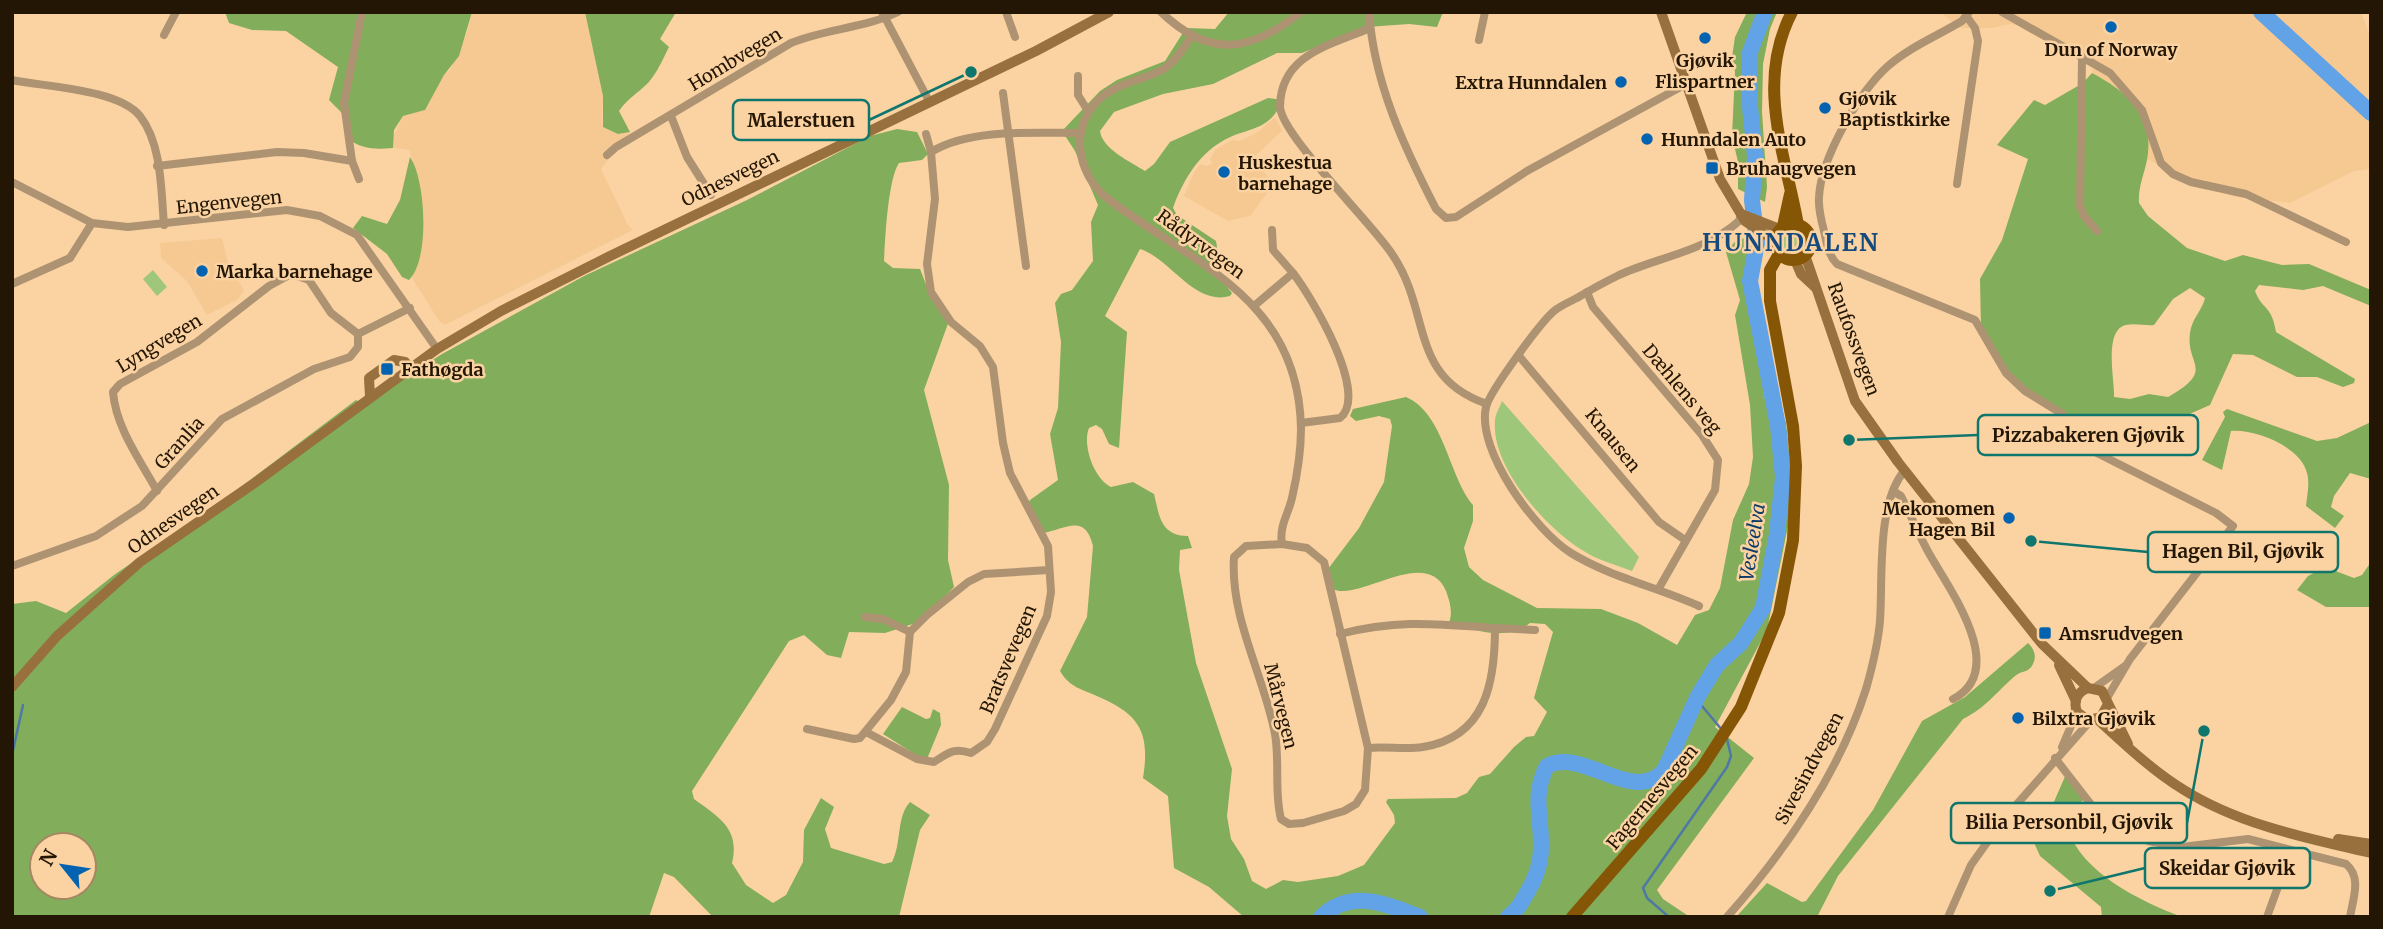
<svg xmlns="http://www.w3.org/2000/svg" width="2383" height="929" font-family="Merriweather,serif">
<rect width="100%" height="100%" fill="#fbd3a3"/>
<g fill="#f6c992">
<polygon points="472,12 585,12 603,96 602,124 618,134 630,132 601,169 628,225 633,230 445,325 439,321 412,278 423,235 420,183 409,150 393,148 393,138 403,116 425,110 444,75 450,70 467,33"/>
<polygon points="1940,12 2361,12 2371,38 2371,169 2354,171 2290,203 2235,197 2179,176 2147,159 2149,148 2127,94 2092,73 2093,66 2019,26 2011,24 1992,28 1960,28"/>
<polygon points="1275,117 1282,131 1253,158 1274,184 1250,216 1228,221 1184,196 1194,172 1200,164 1207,166 1212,163 1210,159 1216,149 1232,140 1240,141 1258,132"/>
<polygon points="222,238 228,262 244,291 237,300 207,315 187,281 161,258 160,243"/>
</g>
<g fill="#9ec77a">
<circle cx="1792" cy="241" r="11"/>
<polygon points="153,270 167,287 157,296 143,279"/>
<path d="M1502,401L1639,557L1632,571C1616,565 1597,560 1582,550C1546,528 1491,467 1495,421C1495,414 1500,407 1502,401Z"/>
</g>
<g fill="#82ad5a" fill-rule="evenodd">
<path d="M225,12H472L459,56L444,75L425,110L403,116L394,130L393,148C377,149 365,150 351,141L344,115L329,100L338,67L286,31L252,30L229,23Z"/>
<path d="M585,12H676L660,39L669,47C663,59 657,73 648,83C638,93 627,99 619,111L630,132L618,134L603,127V96Z"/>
<path d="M1229,12H1443L1437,27L1409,24L1367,27L1302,53H1277L1213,84L1163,94L1114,112L1100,131C1102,149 1131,162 1145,171L1154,164L1170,142L1268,98L1283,100C1268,134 1247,126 1221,142C1197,156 1182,183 1173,208L1177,215L1216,241L1218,253L1211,267L1232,293L1230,296C1194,306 1171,259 1140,249L1105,316L1127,332L1119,448L1109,444L1102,429L1096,425L1089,428C1082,445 1094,479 1111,487L1133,482L1154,494C1159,514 1160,536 1188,536L1192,548L1180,550L1179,570L1196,663L1232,769L1227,816L1231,839L1244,859L1252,881L1266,889L1283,880L1298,882L1338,876L1364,865L1395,823L1394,815L1386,802L1388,799L1456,798L1467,793L1479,777L1490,774L1514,747L1526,737L1534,736L1547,712L1534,698L1553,632L1545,624L1530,623C1506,642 1475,630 1449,623C1453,612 1450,602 1446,591C1426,544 1356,605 1331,588L1328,569L1359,528L1384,482L1392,426L1390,419L1379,416L1356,421L1350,416L1353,409L1406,397C1444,413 1449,477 1473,505V521L1464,548L1469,567L1483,580L1537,608L1601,609L1638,623L1677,645L1695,615L1709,610L1720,588L1733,520L1749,484L1753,457L1750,405L1735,315L1740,300L1726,252L1739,237L1752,242L1748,265L1753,329L1765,400L1786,422L1791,477L1789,521L1767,630L1715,727L1754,758L1657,890L1663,899L1690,917H1244L1209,887L1174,868L1168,796L1143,778C1150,734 1141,715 1099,697C1082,689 1070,688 1060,671L1087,617L1093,546C1085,512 1064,530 1043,533L1026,507L1030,500L1058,480L1050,434L1058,408L1061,342L1055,303L1061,294L1072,290L1093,261L1091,222L1098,205L1075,151L1062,131L1100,91L1117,80L1165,61L1186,28L1215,29Z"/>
<polygon points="1747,12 1777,12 1770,29 1763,64 1762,112 1767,187 1765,202 1738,189 1738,162 1732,136 1735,72 1732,57 1735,37"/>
<path d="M2092,73C2129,93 2155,115 2147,160C2144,175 2138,187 2139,203L2148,216L2187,248L2225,261L2243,255L2282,265L2309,264L2371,290V306L2323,286L2303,290L2259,285L2255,291C2262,310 2272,305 2276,332L2355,379L2354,383L2343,387L2317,377H2297L2253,355L2233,354L2210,405L2185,416L2153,418L2143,430L2102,420L2077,428L2022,392L1981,329L1980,279L2002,240L2028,159L1997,145L2034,100L2045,105L2083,83ZM2190,288L2205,298C2203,308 2194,317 2191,328C2182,365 2219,368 2168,397L2149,394L2130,399L2114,397C2115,381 2103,330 2126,325C2135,323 2146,326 2154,325L2173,299Z"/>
<path d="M897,129L917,132L928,154L922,160L899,163C888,179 885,239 884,261L893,268L920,269L927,287L950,318L924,390L949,485L948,560L954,587L922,621L885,633L849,632L841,658L827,655L804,635L789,641L692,791L694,799C720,818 740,829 732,863L746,885L773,903L786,895L803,862L804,830L821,798L834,807L825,829L831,848L884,864L892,862C902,843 896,817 910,802L930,815L920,830L899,917H713L674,877L664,873L649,917H12V604L36,601L66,613L114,575L230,495L356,400L363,404L442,354L584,276L747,200L870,136ZM42,845H84V887H42Z"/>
<path d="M410,157C426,180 430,260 409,280L402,277L387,254L353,228L362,216L387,224L400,200Z"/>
<path d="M2227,409L2317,441L2337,438L2371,422V479L2350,473L2334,496L2331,507L2344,516L2335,528L2306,506C2307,495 2310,484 2307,473C2301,447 2256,429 2231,431L2222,470L2202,460L2225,417L2223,412Z"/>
<polygon points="2371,562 2371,607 2326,607 2297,590 2308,576 2325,567 2354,578 2362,575"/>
<path d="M2028,643C2034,649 2037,656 2033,664C2029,673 2022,670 2015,676C1996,692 1987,707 1963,719L1838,876L1817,917H1736L1767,883L1802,902L1806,901L1873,810L1922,721L1965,697Z"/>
<polygon points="902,707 926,719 930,718 933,709 940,713 941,725 927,759 924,760 883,734"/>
<path d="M2067,772L2088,796L2079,804L2067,828C2082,873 2140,901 2182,917H2102L2101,907L2040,856L2035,845Z"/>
</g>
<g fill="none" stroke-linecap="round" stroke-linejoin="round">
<g stroke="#4f79a4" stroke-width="2.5">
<polyline points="1697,700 1722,730"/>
<polyline points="12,755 23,705"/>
<polyline points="1669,917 1647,898 1643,888 1727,767 1731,756 1727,739"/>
</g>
<g stroke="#62a3e8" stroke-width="16">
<polyline points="2261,12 2371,113"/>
<path d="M1321,917C1352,888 1385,904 1420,917"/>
<path d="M1508,917C1518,910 1522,901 1528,891C1558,842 1524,809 1547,766C1584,747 1631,805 1664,771L1698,696L1717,665L1741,643L1763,608L1777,534L1783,477L1778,426L1750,281L1757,243L1752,200L1755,156L1749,97L1750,52L1765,12"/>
</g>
<g stroke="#ae9373" stroke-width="8">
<polyline points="882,12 929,101"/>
<polyline points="1006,12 1015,37"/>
<path d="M1161,12C1209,58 1250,53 1301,12"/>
<path d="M1369,12C1374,83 1404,147 1436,209L1446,218L1456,217L1527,171L1686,84"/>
<path d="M1969,12L1962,21C1937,36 1910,47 1888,66C1859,92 1821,158 1819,197C1818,210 1822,223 1825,235C1827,245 1829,256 1837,264L1975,320L2006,373L2025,391L2064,415L2089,449L2216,513L2233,526L2130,659L2107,698"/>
<polyline points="2002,12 2110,73 2142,110 2161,163 2173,174 2191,182 2246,194 2346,242"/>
<path d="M1370,28C1331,45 1281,54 1280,106C1280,134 1372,223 1392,254C1432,312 1408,377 1487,404"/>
<polyline points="164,35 176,12"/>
<path d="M1191,37C1183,49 1175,62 1162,70C1147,78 1128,81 1112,90C1071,113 1071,164 1103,195C1190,264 1299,295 1301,429C1301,452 1297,476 1292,498C1288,515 1279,526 1282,544"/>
<polyline points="1479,40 1485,12"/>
<polyline points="2082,57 2080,206 2084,216 2097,231"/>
<polyline points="1078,76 1078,95 1088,111"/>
<path d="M12,80C46,87 118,89 140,116C162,144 161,191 164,225"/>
<polyline points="1003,93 1026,266"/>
<polyline points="671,116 687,157 711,195"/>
<path d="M931,152C969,128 1036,133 1080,133"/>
<path d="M607,155L616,147L791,43C825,29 865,28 898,12"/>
<polyline points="157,166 277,152 304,153 352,161"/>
<polyline points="359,179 352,161 344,103 362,12"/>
<polyline points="12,182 92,223 128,227 287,210 320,216 357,235 437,349"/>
<polyline points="1957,184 1978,41 1975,28 1967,17"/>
<polyline points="1272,230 1273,250 1293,273"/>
<polyline points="12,284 70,258 92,223"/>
<polyline points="1587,292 1593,307 1702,435 1718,460 1715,490 1659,588"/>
<path d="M1254,306L1293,273C1311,296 1370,394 1340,418L1301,423"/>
<polyline points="1519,356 1659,522 1685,540"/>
<path d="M157,491C140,460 116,428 113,392L120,384L197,342L269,286L291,274L309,280L331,313L358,334L410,308"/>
<path d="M1893,491L1901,496C1911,515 1919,536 1930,555C1950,590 2009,670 1953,699"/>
<path d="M1282,544L1307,548L1324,562L1368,748L1365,790L1356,804L1344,811L1303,823L1289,824L1281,819C1274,792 1280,762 1275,734C1264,675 1230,619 1234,557L1246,546Z"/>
<polyline points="12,566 96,536 142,506 222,419 314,369 350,357 358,347 358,334"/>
<path d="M1699,606C1657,587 1610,577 1571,553C1536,531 1476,451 1486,407C1490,391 1540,323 1554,311C1560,306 1569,302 1577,298C1590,290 1605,282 1619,275C1659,257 1706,251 1739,221L1741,214"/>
<polyline points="865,617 883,619 910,632"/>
<polyline points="1495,628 1535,630"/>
<path d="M1340,634C1397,619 1438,624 1495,628C1495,682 1486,737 1423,747C1405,750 1386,746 1368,748"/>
<polyline points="2094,688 2125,666"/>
<polyline points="807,729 854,739 860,738 891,700 906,672 910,632 927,615 968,582 984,574 1049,570"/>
<path d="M866,732L917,759L934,762C948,753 954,747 971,753L987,742L995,729L1047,616L1051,592L1048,546L1010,473L1003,443L993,367L980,346L951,322L931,292L927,264L935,199L931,152L926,134"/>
<polyline points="2062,747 2077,712"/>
<path d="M2055,758L2103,820L2148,841L2182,847L2248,839L2346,864C2362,877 2353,899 2350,917"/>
<path d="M1727,917C1785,851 1839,774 1866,689C1872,668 1878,643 1880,621C1883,579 1876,503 1905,470"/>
<polyline points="1948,917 1971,865 2003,820 2091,720"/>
<polyline points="2267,917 2291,851"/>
</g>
<g stroke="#97703e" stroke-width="10">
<polyline points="1661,12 1720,179 1745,221 1775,241"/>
<polyline points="1741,214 1780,229"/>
<polyline points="1805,255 1855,401 1898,462 2042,644 2088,688"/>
<polyline points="1795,260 1801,274 1815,287"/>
<polyline points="370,397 369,378 394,360 405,362 410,368"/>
<polyline points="2059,665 2076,701"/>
<polyline points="12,687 57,636 140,562 256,482 437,349 501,311 608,257 1036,51 1109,12"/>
<path d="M2107,706L2101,717L2088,720L2077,712C2073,701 2077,692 2088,688L2102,691L2128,744"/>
<path d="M2097,719C2123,743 2154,772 2184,790C2240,825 2307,838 2371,853"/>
<polyline points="2338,839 2371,844"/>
</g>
<g stroke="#865607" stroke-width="12">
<path d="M1792,12C1755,83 1785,153 1798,225"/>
<circle cx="1793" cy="242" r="18"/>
<polyline points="1783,226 1790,194"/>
<polyline points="1572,917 1701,769 1741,707 1779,613 1793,540 1796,466 1793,426 1770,301 1770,270 1779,254"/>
</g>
</g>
<g fill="#0463b0" stroke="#fbd3a3" stroke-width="2.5">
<circle cx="2111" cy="27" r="7"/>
<circle cx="1705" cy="38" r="7"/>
<circle cx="1621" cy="82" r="7"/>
<circle cx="1825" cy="108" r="7"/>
<circle cx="1647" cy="139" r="7"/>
<rect x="1705" y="161" width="14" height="14" rx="3.5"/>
<circle cx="1224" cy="172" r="7"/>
<circle cx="202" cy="271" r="7"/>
<rect x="380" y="362" width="14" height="14" rx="3.5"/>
<circle cx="2009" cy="518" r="7"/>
<rect x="2038" y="626" width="14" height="14" rx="3.5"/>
<circle cx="2018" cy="718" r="7"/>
</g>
<g text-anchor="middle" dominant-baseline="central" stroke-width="5" stroke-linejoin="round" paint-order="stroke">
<g font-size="18" font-weight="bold" fill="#241604" stroke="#fbd3a3" text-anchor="start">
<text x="2111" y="49" text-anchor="middle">Dun of Norway</text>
<text x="1705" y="60" text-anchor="middle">Gjøvik<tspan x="1705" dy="21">Flispartner</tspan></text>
<text x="1607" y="82" text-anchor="end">Extra Hunndalen</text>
<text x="1839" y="98">Gjøvik<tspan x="1839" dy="21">Baptistkirke</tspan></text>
<text x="1661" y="139">Hunndalen Auto</text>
<text x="1238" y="162">Huskestua<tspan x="1238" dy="21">barnehage</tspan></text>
<text x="1726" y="168">Bruhaugvegen</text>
<text x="216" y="271">Marka barnehage</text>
<text x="401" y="369">Fathøgda</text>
<text x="1995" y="508" text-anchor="end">Mekonomen<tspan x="1995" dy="21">Hagen Bil</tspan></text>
<text x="2059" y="633">Amsrudvegen</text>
<text x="2032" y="718">Bilxtra Gjøvik</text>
</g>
<g font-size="18" fill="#241604" stroke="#fbd3a3">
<text transform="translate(735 59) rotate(-31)">Hombvegen</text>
<text transform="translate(730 178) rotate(-26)">Odnesvegen</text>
<text transform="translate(229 202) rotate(-6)">Engenvegen</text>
<text transform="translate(1201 244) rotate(36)">Rådyrvegen</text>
<text transform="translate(1854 339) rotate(70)">Raufossvegen</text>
<text transform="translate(159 343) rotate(-31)">Lyngvegen</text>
<text transform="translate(1682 389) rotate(50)">Dæhlens veg</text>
<text transform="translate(1613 440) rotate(51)">Knausen</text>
<text transform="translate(179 443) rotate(-48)">Granlia</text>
<text transform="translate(173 519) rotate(-35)">Odnesvegen</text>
<text transform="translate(1008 659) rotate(-67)">Bratsvevegen</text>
<text transform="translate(1281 706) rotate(76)">Mårvegen</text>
<text transform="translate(1809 768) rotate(-62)">Sivesindvegen</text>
<text transform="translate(1652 797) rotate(-50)">Fagernesvegen</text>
</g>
<g font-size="19" font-style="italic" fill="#0e3c69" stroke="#fbd3a3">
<text transform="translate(1752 542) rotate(-81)">Vesleelva</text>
</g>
<g font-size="24" font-weight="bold" letter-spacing="2" fill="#16497c" stroke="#fbd3a3">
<text x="1791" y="242">HUNNDALEN</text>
</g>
</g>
<path fill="none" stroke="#0f766e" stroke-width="2.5" d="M971 72L869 120M1849 440L1978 435M2031 541L2148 552M2204 731L2187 823M2050 891L2145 868"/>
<g fill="#0f766e" stroke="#fbd3a3" stroke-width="2.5">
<circle cx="971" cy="72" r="7"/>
<circle cx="1849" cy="440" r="7"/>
<circle cx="2031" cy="541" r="7"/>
<circle cx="2204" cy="731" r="7"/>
<circle cx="2050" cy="891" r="7"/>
</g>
<g fill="#fbd3a3" stroke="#0f766e" stroke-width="2.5">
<rect x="733" y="100" width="136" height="40" rx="7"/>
<rect x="1978" y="415" width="220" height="40" rx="7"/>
<rect x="2148" y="532" width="190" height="40" rx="7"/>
<rect x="1951" y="803" width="236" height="40" rx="7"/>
<rect x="2145" y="848" width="165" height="40" rx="7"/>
</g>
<g font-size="19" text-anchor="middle" font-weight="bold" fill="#241604">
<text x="801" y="127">Malerstuen</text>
<text x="2088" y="442">Pizzabakeren Gjøvik</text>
<text x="2243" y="558">Hagen Bil, Gjøvik</text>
<text x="2069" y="829">Bilia Personbil, Gjøvik</text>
<text x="2227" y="875">Skeidar Gjøvik</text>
</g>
<rect width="2383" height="929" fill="none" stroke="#241604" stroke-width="28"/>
<g transform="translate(63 866) rotate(300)"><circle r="33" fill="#fbd3a3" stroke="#a58763" stroke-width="2"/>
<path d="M0-5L12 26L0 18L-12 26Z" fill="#0463b0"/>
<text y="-10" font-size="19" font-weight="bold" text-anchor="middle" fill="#241604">N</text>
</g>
</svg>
